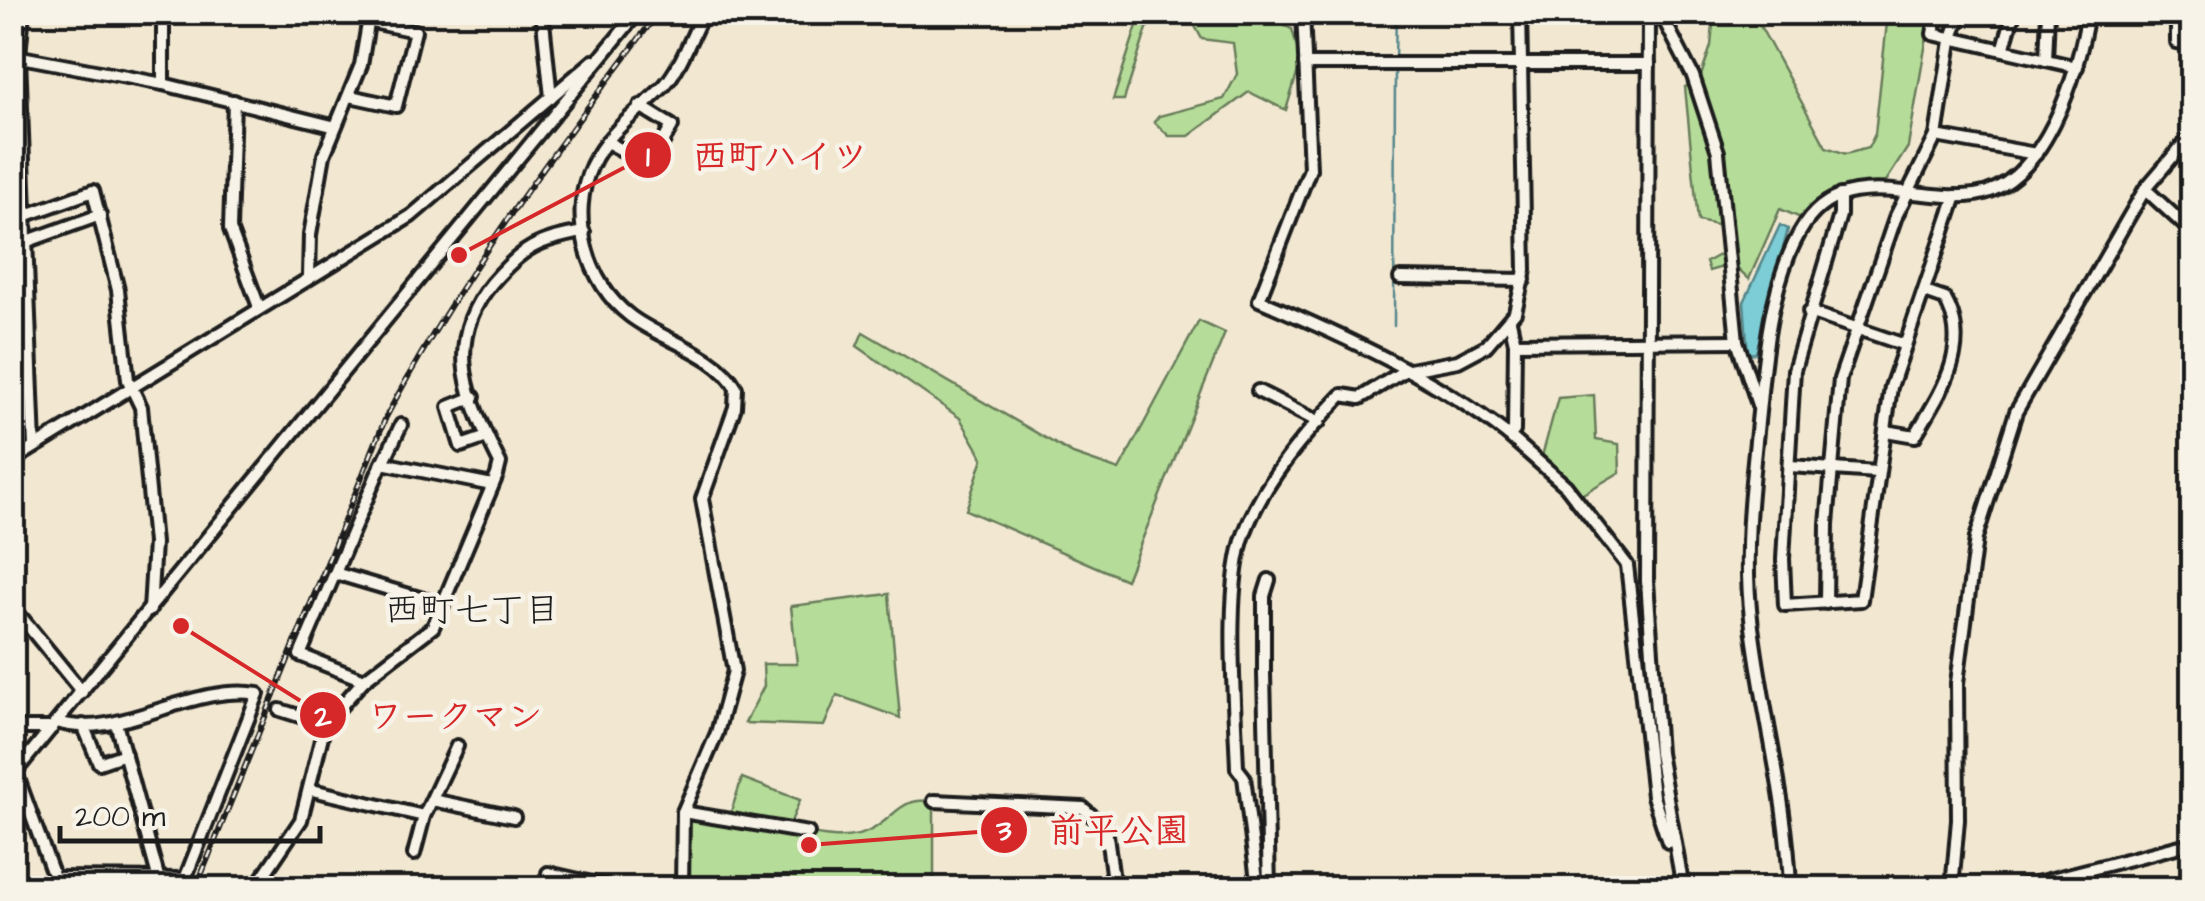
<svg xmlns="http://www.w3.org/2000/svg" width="2205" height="901" font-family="'Architects Daughter','Klee One',sans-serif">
<rect width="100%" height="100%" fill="#f2e8d2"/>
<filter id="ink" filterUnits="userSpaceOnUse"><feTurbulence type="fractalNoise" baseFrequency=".01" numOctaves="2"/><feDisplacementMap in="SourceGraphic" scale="20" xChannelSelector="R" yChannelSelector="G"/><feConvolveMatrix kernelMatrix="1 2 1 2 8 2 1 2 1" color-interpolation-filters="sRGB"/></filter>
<g filter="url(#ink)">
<g fill="#b5dd99" stroke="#687c5a" stroke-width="2.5">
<polygon points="1141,13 1152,13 1124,100 1113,100"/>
<polygon points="1188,13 1256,13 1292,29 1301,61 1286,110 1249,92 1189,136 1169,136 1154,122 1159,116 1224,99 1237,74 1233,43 1202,39"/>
<path d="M1714,13H1753L1826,147L1846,154L1868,148L1875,134L1888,13H1931L1908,147L1885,183C1848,185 1827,188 1803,219L1780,209L1749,279L1733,264L1709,271L1706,262L1724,252L1721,226L1698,221L1685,87L1700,79L1711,46Z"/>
<polygon points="1199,321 1225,333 1126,580 966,510 983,458 960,418 857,346 863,332 1073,454 1119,470"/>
<polygon points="1594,395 1596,440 1619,444 1620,472 1581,495 1541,460 1558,398"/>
<polygon points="889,594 900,718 837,695 824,726 745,723 764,686 763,664 797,664 791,606"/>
<path d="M742,778L800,800L788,829C814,835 848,844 873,829C898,814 901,797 934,801V888H684L683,812L730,815Z"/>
</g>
<polygon fill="#7ccdd5" stroke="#56868b" stroke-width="2.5" points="1780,225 1788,229 1756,353 1748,354 1744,302"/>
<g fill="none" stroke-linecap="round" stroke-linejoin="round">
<g stroke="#56868b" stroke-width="2.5">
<polyline points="1395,60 1396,12"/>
<polyline points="1394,326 1395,68"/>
</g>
<defs>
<g id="minor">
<polyline points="23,12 19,56 34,446"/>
<polyline points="163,12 163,84"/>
<polyline points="542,12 551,97"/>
<path d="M1303,12L1310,169L1259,300C1344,336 1435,378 1508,435L1514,431L1515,343L1510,321"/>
<polyline points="1649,12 1647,581 1659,753 1683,888"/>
<polyline points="1660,12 1693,76 1718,152 1737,341 1758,405"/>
<polyline points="1937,12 1933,34 2077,67"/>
<polyline points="2177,12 2177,42 2192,44"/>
<polyline points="2004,47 2014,12"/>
<polyline points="16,56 163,84 332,126"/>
<polyline points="2046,60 2048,12"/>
<polyline points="1305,64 1649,64"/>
<polyline points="350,96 396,106 415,31 368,21"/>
<polyline points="234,101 230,229 259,307"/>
<polyline points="1936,136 2036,154"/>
<polyline points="607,142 650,165 672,126 640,106"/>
<polyline points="2145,189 2192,232"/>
<polyline points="1840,195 1840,215 1794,370 1783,559 1785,605 1861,600 1891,387 1956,196"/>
<polyline points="24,216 93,191 118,290 128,380 141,407 154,543 150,610"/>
<polyline points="25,242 100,215"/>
<polyline points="309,276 310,235 324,155 361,65 370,12"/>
<polyline points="1400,278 1524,280"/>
<polyline points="1809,312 1905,345"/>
<polyline points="1515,343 1737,341"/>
<polyline points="1258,391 1319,422"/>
<polyline points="474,397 449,407 461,446 487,437"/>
<path d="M1886,431L1915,436C1940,393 1973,348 1945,299L1925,292"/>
<polyline points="1508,435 1566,486 1627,565 1653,796 1668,842"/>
<polyline points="12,461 411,216 593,61"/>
<polyline points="383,463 401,425"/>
<polyline points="1790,466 1877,472"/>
<polyline points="338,574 443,605"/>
<polyline points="1269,580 1264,596 1264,674 1269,888"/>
<polyline points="1826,603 1827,524 1840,379 1896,216 1936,136 1951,41 1961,12"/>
<polyline points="12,606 82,692"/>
<polyline points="364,680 300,655 382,463 492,485"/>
<polyline points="280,710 325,724"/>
<polyline points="116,723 159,880"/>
<polyline points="83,725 99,763 125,754"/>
<polyline points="12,728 52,728"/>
<polyline points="16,773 58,888"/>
<polyline points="12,776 638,12"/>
<polyline points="312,790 424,816"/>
<polyline points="432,800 514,817"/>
<polyline points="934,801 1083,808 1106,828 1114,888"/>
<polyline points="683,812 808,833"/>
<polyline points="414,854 424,816 457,746"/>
<polyline points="548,873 614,888"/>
<path d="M54,878L185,879L258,694C194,682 115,742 58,722"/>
<path d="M255,888L301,820L325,724L364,680L433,627L497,475L500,463C468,399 442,343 492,283C522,248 539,239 584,232"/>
<path d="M682,888L683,812L717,733L734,671L702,499L735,407L736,388C717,353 661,340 630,316C587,284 568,215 592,165C608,131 639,112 664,86C681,67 692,35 704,12"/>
<path d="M1258,888L1244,777L1237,768C1235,708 1224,585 1245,532C1264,481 1305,434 1342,395L1360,398L1404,371L1458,361L1486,346L1515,312L1525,270L1520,12"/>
<path d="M1790,888C1787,797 1761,709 1751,618C1742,542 1754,467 1761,392C1766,339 1775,269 1805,224C1845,165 1918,203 1975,195C2045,185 2079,72 2088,12"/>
<polyline points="1952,888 1958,820 1957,683 1976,538 2016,412 2145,189 2192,134"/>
<polyline points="2017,888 2192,843"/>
</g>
</defs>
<use href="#minor" stroke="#1c1c1c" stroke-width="18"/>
<use href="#minor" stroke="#f7f3e8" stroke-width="10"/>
<defs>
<path id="rail" d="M196,888L386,417C463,272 560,143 659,12"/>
</defs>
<use href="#rail" stroke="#1c1c1c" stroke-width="6"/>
<use href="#rail" stroke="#f7f3e8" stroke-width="2.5" stroke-dasharray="8" stroke-linecap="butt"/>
</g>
</g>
<g text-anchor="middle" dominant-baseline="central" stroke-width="9" stroke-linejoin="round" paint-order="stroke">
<g font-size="35" fill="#1c1c1c" stroke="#f7f3e8">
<text x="472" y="610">西町七丁目</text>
</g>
</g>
<path fill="none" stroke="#d62828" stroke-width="4" d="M459 255L648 155M181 626L323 715M809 845L1004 830"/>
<g fill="#d62828" stroke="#f7f3e8" stroke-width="4">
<circle cx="459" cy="255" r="10"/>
<circle cx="181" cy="626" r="10"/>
<circle cx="809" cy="845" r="10"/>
<circle cx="648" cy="155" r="25"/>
<circle cx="323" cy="715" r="25"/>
<circle cx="1004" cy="830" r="25"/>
</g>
<g font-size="30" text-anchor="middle" font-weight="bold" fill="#fff">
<text x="648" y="166">1</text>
<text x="323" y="726">2</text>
<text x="1004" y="840">3</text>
</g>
<g font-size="35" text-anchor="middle" font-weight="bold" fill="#d62828" stroke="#f7f3e8" stroke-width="9" stroke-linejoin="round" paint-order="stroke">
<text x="780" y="168">西町ハイツ</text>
<text x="455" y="728">ワークマン</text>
<text x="1119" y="842">前平公園</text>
</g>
<rect width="2205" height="901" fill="none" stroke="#f7f3e8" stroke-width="50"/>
<rect x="25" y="25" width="2155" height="851" fill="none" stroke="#1c1c1c" stroke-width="4" filter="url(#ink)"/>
<path d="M60 826v15h260v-15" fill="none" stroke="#1c1c1c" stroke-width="5"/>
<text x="75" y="826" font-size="30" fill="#1c1c1c" stroke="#f7f3e8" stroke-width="8" paint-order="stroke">200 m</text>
</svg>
